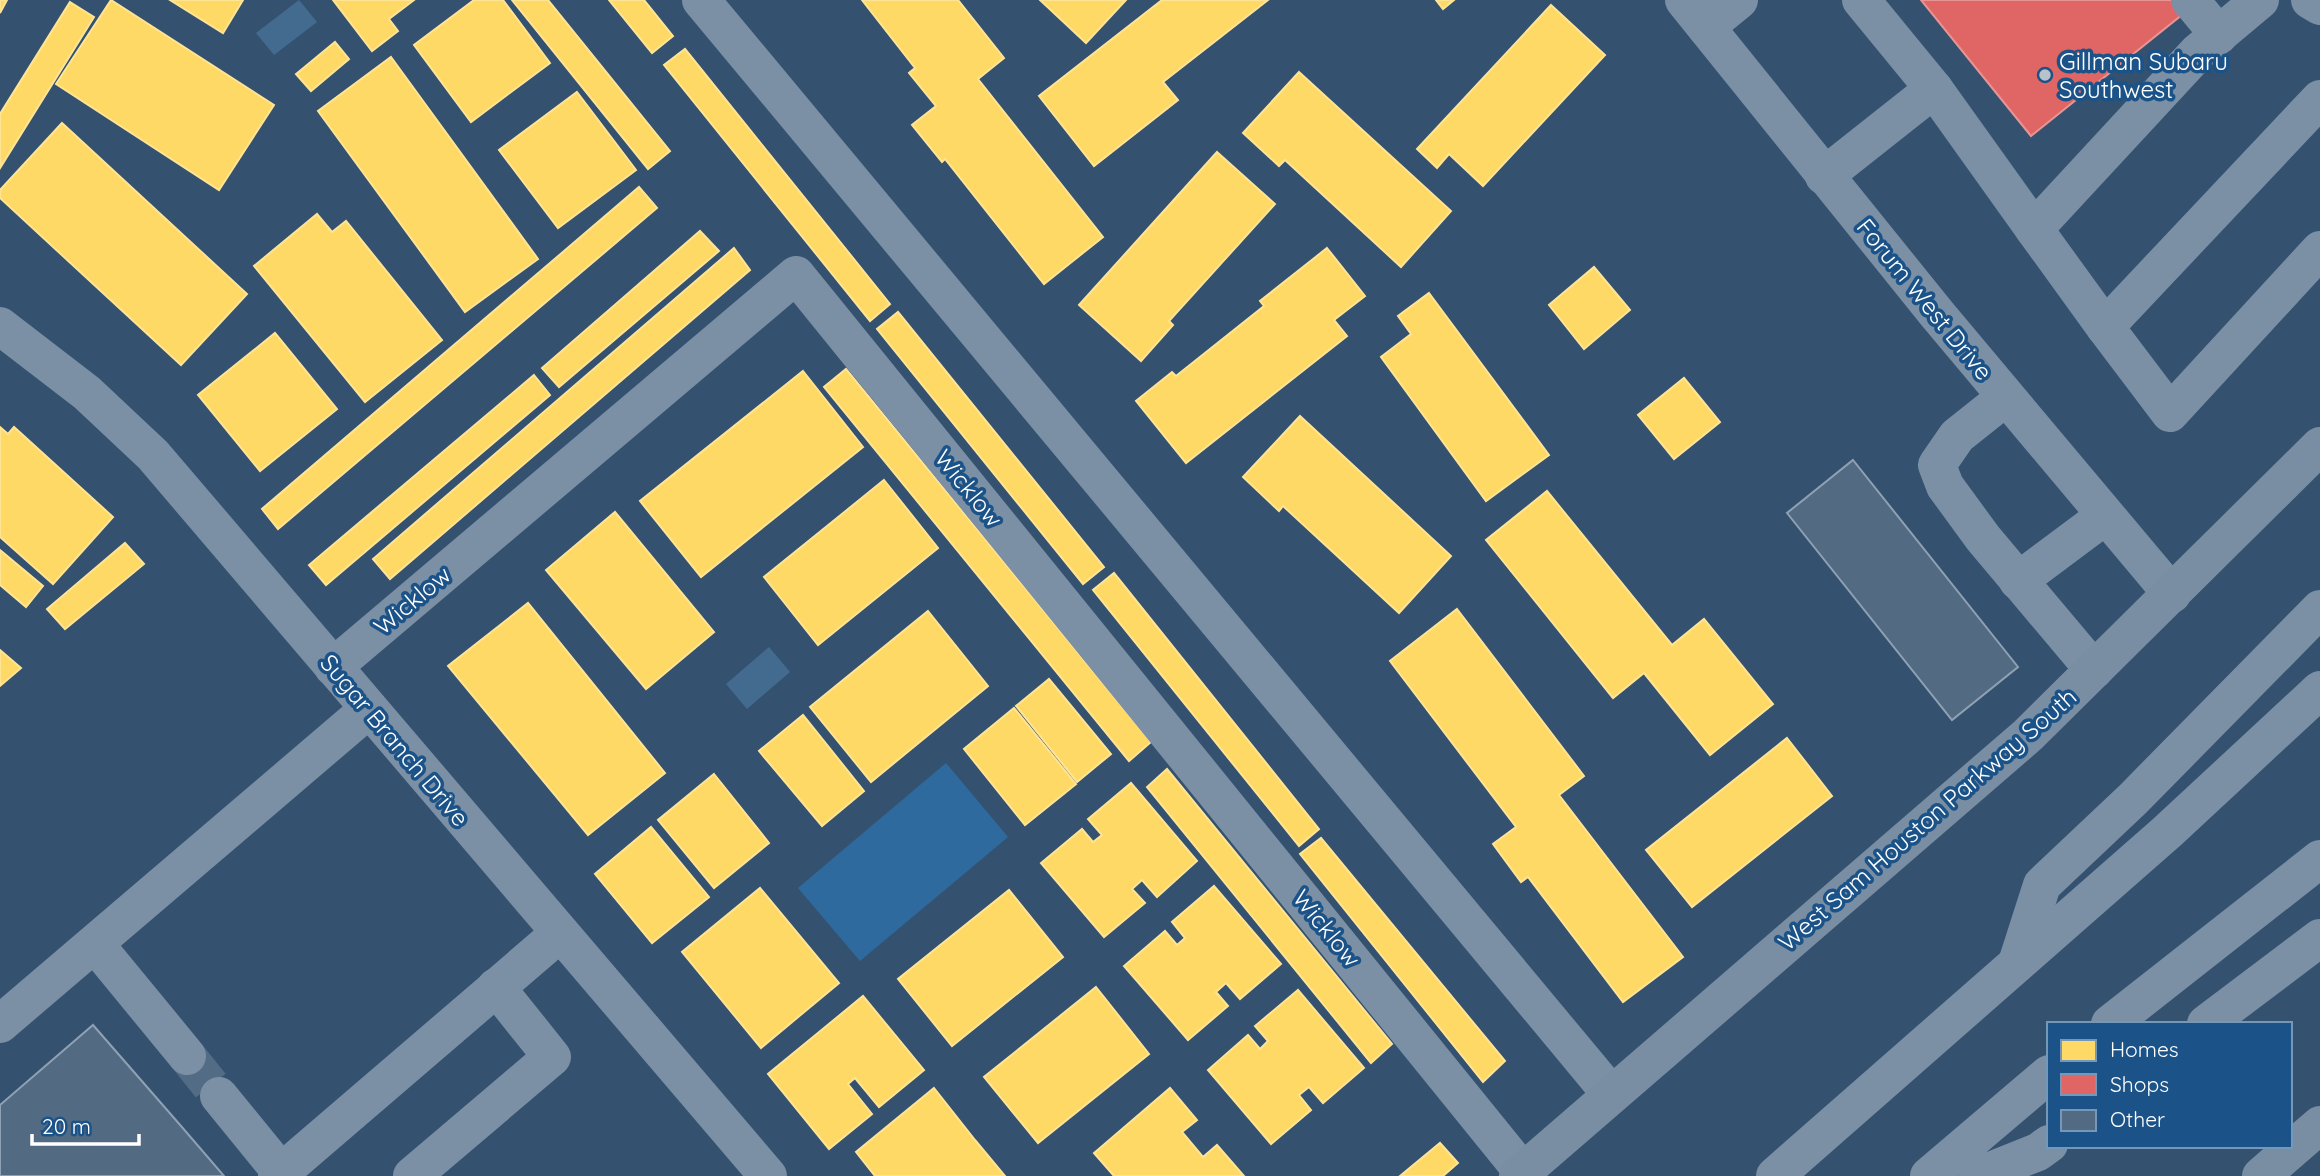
<svg xmlns="http://www.w3.org/2000/svg" width="2320" height="1176" font-family="Quicksand,sans-serif">
<rect width="100%" height="100%" fill="#345270"/>
<polygon fill="#2f6a9f" points="946,763 1008,837 860,961 798,888"/>
<g fill="#436b90">
<polygon points="299,0 317,22 274,55 256,33"/>
<polygon points="769,647 790,672 747,709 726,684"/>
</g>
<g fill="#ffd966" stroke="#ffe494" stroke-width="2">
<polygon points="0,0 7,0 0,13"/>
<polygon points="111,0 274,105 219,190 56,84"/>
<polygon points="170,0 243,0 223,33"/>
<polygon points="333,0 414,0 389,19 398,31 372,51"/>
<polygon points="474,0 503,0 550,63 471,122 414,45"/>
<polygon points="512,0 548,0 670,151 648,169"/>
<polygon points="609,0 644,0 673,36 652,53"/>
<polygon points="862,0 958,0 1004,58 978,79 1103,237 1044,284 945,159 942,162 912,125 936,106 909,73 915,68"/>
<polygon points="1040,0 1126,0 1086,43"/>
<polygon points="1162,0 1268,0 1163,82 1178,100 1094,166 1039,96"/>
<polygon points="1436,0 1454,0 1443,9"/>
<polygon points="70,2 94,17 0,168 0,114"/>
<polygon points="1551,5 1605,55 1483,186 1449,154 1437,168 1417,149"/>
<polygon points="335,42 349,59 311,91 296,74"/>
<polygon points="685,49 890,304 870,321 664,65"/>
<polygon points="391,57 538,259 465,312 318,111"/>
<polygon points="1299,72 1451,211 1401,267 1285,160 1279,166 1243,133"/>
<polygon points="577,92 636,170 558,228 499,150"/>
<polygon points="62,123 247,294 181,365 0,198 0,190"/>
<polygon points="1217,152 1275,204 1169,321 1173,325 1141,361 1079,305"/>
<polygon points="639,187 657,208 278,529 262,509"/>
<polygon points="317,214 332,232 346,221 442,340 365,402 254,266"/>
<polygon points="700,231 719,251 559,387 542,368"/>
<polygon points="734,248 750,270 390,579 373,559"/>
<polygon points="1327,248 1365,296 1334,320 1347,336 1186,463 1136,401 1172,372 1176,376 1264,306 1260,301"/>
<polygon points="1594,267 1630,310 1584,349 1549,305"/>
<polygon points="1429,293 1549,455 1486,501 1381,357 1411,334 1398,316"/>
<polygon points="898,312 1104,567 1083,584 877,329"/>
<polygon points="275,333 337,409 260,471 198,395"/>
<polygon points="846,369 1151,742 1129,761 824,387"/>
<polygon points="803,371 863,447 701,577 640,501"/>
<polygon points="534,375 550,395 326,585 309,565"/>
<polygon points="1684,378 1720,422 1674,459 1638,415"/>
<polygon points="1300,416 1451,556 1399,613 1283,506 1279,511 1243,477"/>
<polygon points="0,427 8,434 14,427 113,517 53,584 0,537"/>
<polygon points="884,480 938,548 818,645 764,577"/>
<polygon points="1547,491 1672,645 1704,619 1773,704 1710,755 1644,673 1613,698 1486,540"/>
<polygon points="615,512 714,632 646,689 546,570"/>
<polygon points="125,543 144,564 65,629 47,609"/>
<polygon points="0,550 43,586 26,607 0,585"/>
<polygon points="1114,573 1319,829 1299,846 1093,590"/>
<polygon points="528,603 665,773 588,835 448,666"/>
<polygon points="1457,609 1584,776 1559,795 1683,957 1623,1002 1528,877 1521,882 1493,844 1516,827 1390,661"/>
<polygon points="928,611 988,686 871,782 810,707"/>
<polygon points="0,650 21,668 0,686"/>
<polygon points="1049,679 1111,754 1077,782 1016,706"/>
<polygon points="1014,708 1076,784 1025,825 964,749"/>
<polygon points="803,715 864,791 822,826 759,751"/>
<polygon points="1787,738 1832,796 1692,907 1646,850"/>
<polygon points="1167,769 1392,1044 1371,1063 1147,787"/>
<polygon points="714,774 769,843 714,888 658,820"/>
<polygon points="1131,783 1197,861 1157,897 1142,880 1132,889 1145,903 1104,937 1041,863 1082,829 1093,842 1102,835 1088,819"/>
<polygon points="651,827 709,897 652,943 595,874"/>
<polygon points="1321,838 1505,1061 1483,1082 1300,854"/>
<polygon points="1214,886 1281,964 1240,999 1226,983 1216,992 1228,1006 1188,1040 1124,966 1165,931 1177,945 1185,938 1172,922"/>
<polygon points="760,888 839,983 761,1048 682,952"/>
<polygon points="1009,890 1063,957 952,1046 898,979"/>
<polygon points="1096,987 1149,1054 1038,1143 984,1077"/>
<polygon points="1298,990 1364,1068 1323,1103 1309,1087 1299,1095 1311,1110 1271,1144 1208,1070 1248,1035 1260,1049 1268,1041 1255,1026"/>
<polygon points="863,996 924,1070 879,1107 855,1078 848,1084 872,1114 829,1149 768,1074"/>
<polygon points="934,1088 975,1140 1005,1176 875,1176 856,1152"/>
<polygon points="1170,1088 1197,1120 1182,1132 1203,1157 1217,1145 1244,1176 1114,1176 1094,1153"/>
<polygon points="1440,1143 1458,1163 1443,1176 1400,1176"/>
</g>
<polygon fill="#e06666" stroke="#e99494" stroke-width="2" points="1921,0 2172,0 2183,14 2031,136"/>
<g fill="#526a82" stroke="#8fa1b3" stroke-width="2">
<polygon points="1853,460 2018,667 1952,720 1787,513"/>
<polygon points="93,1025 181,1126 224,1176 0,1176 0,1105"/>
</g>
<g fill="none" stroke-linecap="round" stroke-linejoin="round">
<polyline stroke="#526c85" stroke-width="38" stroke-dasharray="38 19" stroke-linecap="butt" points="187,1056 219,1096"/>
<g stroke="#7b90a5" stroke-width="38">
<polyline points="701,0 1611,1094"/>
<polyline points="1684,0 1937,314 2172,594"/>
<polyline points="1861,0 1934,89 2034,229 2198,52 2260,0"/>
<polyline points="2190,0 2219,35"/>
<polyline points="2310,0 2320,6"/>
<polyline points="1706,27 1739,0"/>
<polyline points="2320,99 2105,327 2170,413 2320,250"/>
<polyline points="1824,176 1934,89"/>
<polyline points="2034,229 2105,327"/>
<polyline points="0,326 87,393 153,455 768,1176"/>
<polyline points="2006,397 1957,436 1937,465 1945,486 1983,538 2094,670"/>
<polyline points="2018,581 2105,516"/>
<polyline points="333,667 796,275 1523,1172"/>
<polyline points="95,944 187,1056"/>
<polyline points="0,1024 369,709"/>
<polyline points="219,1096 281,1172"/>
<polyline points="277,1176 560,933"/>
<polyline points="412,1176 552,1057 496,987"/>
</g>
<g stroke="#7a8ea3" stroke-width="38">
<polyline points="1518,1176 2028,735 2320,446"/>
<polyline points="2261,1176 2320,1125"/>
</g>
<g stroke="#7b90a4" stroke-width="38">
<polyline points="2017,963 2042,885 2133,799 2320,609"/>
<polyline points="2110,1024 2320,859"/>
<polyline points="2206,1024 2320,938"/>
<polyline points="1775,1176 2167,832 2320,690"/>
<polyline points="1929,1176 2049,1074"/>
<polyline points="1978,1176 2038,1152 2049,1144"/>
</g>
</g>
<circle fill="#b8c2cd" stroke="#1b5388" stroke-width="2.5" cx="2045" cy="75" r="7"/>
<g text-anchor="middle" dominant-baseline="central" stroke-width="7" stroke-linejoin="round" paint-order="stroke">
<g font-size="24" fill="#fff" stroke="#1b5388" text-anchor="start">
<text x="2059" y="61">Gillman Subaru<tspan x="2059" dy="28">Southwest</tspan></text>
</g>
<g font-size="24" fill="#fff" stroke="#1b5388">
<text transform="translate(1925 299) rotate(51)">Forum West Drive</text>
<text transform="translate(969 488) rotate(51)">Wicklow</text>
<text transform="translate(412 600) rotate(-40)">Wicklow</text>
<text transform="translate(395 740) rotate(50)">Sugar Branch Drive</text>
<text transform="translate(1927 819) rotate(-41)">West Sam Houston Parkway South</text>
<text transform="translate(1327 928) rotate(51)">Wicklow</text>
</g>
</g>
<rect x="2047" y="1022" width="245" height="126" fill="#1b5388" stroke="#7698b8" stroke-width="2"/>
<rect x="2061" y="1040" width="35" height="21" fill="#ffd966" stroke="#7698b8" stroke-width="2"/>
<text x="2110" y="1057" font-size="21" fill="#ffffff">Homes</text>
<rect x="2061" y="1074" width="35" height="21" fill="#e06666" stroke="#7698b8" stroke-width="2"/>
<text x="2110" y="1092" font-size="21" fill="#ffffff">Shops</text>
<rect x="2061" y="1110" width="35" height="21" fill="#526a82" stroke="#7698b8" stroke-width="2"/>
<text x="2110" y="1127" font-size="21" fill="#ffffff">Other</text>
<path d="M32 1134v10h107v-10" fill="none" stroke="#ffffff" stroke-width="3.5"/>
<text x="42" y="1134" font-size="21" fill="#ffffff" stroke="#1b5388" stroke-width="5" paint-order="stroke">20 m</text>
</svg>
